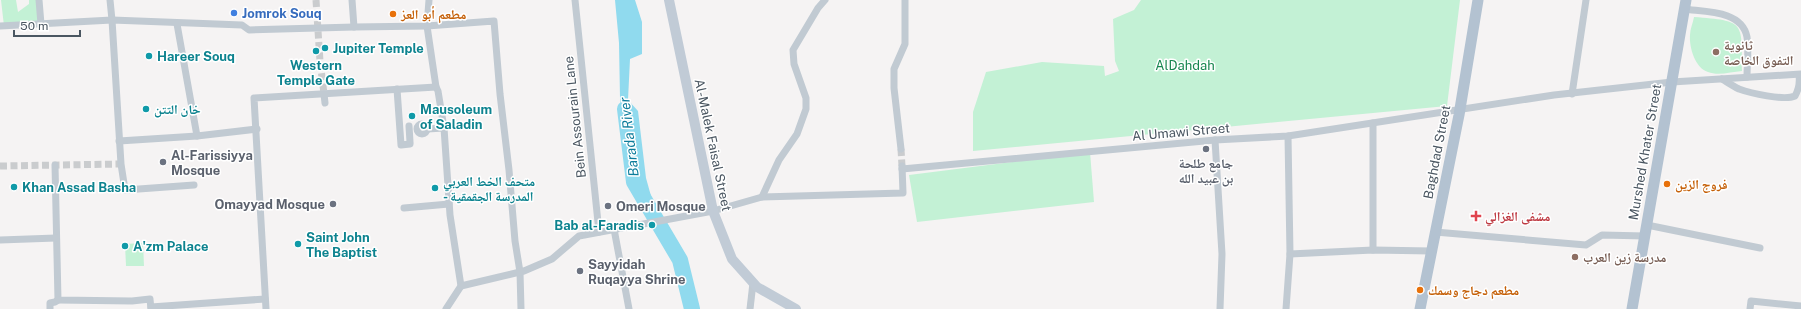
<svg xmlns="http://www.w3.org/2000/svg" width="1801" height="309" font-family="'Public Sans','Noto Naskh Arabic',sans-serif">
<rect width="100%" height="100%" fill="#f5f3f3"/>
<g fill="#c3f1d5">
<polygon points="1,0 16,0 18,12 29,4 29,0 39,0 41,24 4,26"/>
<polygon points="1141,0 1460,0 1447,106 973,151 973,112 986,72 1042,62 1104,66 1105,76 1119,71 1115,61 1113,19 1134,10"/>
<path d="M1694,17C1745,21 1742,21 1742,71C1731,72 1718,76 1708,72C1695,68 1689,47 1690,35C1690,29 1693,23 1694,17Z"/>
<polygon points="1090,152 1094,202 917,222 909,175"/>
<polygon points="143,243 144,266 126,266 125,244"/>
</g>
<polygon fill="#90daee" points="615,0 635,0 642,22 642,54 630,59 628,100 638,111 646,178 651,196 646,203 634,182 627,128 623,120 620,98 619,43"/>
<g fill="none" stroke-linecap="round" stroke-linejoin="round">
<polyline stroke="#90daee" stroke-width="16" points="625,109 634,182 680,260 692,309"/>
<g stroke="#caccce" stroke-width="7" stroke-dasharray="7 3.5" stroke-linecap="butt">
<polyline points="316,0 320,61 324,94"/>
<polyline points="901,149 902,166"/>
<polyline points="0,166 121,164"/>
</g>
<g stroke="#c1cad2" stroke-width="7">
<polyline points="39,0 41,24"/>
<polyline points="352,0 354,27"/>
<polyline points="429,0 427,26 436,87 438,91 444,128 450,215 461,286 446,309"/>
<polyline points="575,0 599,232"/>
<path d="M1684,9C1705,12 1742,10 1747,37C1749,49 1747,64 1747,77"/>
<polyline points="177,24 197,136"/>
<polyline points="0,26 112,20 110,0"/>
<path d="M1722,79C1727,82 1733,86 1739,89C1750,93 1784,101 1795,96C1799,89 1800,83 1799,75"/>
<polyline points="397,89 401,145 410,144"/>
<polyline points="324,94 325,103"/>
<polyline points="1572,94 1586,0"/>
<polyline points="1373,123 1373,250"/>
<circle cx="422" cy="129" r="5"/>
<polyline points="409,126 410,142"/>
<polyline points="427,129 444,128"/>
<polyline points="1215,140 1222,254 1220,309"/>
<polyline points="119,141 197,136 257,129"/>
<polyline points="901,149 894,88 894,69 905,44 905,0"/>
<polyline points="55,165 58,300 132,301 150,299 151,309"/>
<polyline points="902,169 1215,140 1288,136 1554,95 1672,82 1801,74"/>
<polyline points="194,185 125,190 121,164 112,20 242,25 249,30 354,27 427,26 494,21 500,94 509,170 515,241 520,272 521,309"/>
<polyline points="762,197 903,193 902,166"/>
<polyline points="404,208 449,204"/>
<polyline points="1647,225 1760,248"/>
<polyline points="614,229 629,309"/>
<polyline points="1435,232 1586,245 1602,235 1645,236"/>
<polyline points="0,240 56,238"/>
<polyline points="1290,254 1373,250 1431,251"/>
<polyline points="461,286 524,271 552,259 579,236 713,211 762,197 779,160 797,134 806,109 806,98 794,64 793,50 818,8 825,0"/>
<polyline points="151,307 265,299"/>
<polyline points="50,309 50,303 55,302 58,300"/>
<polyline points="266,309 254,98 436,87"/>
<polyline points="750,309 753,283"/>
<polyline points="1286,309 1290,254 1288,136"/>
<polyline points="1750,309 1751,301 1801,306"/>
</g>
<polyline stroke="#c1cbd6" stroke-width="10" points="669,0 713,211 732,259 757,287 796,309"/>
<g stroke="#b3c2d1" stroke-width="11">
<polyline points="1420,309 1459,115 1478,0"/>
<polyline points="1632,309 1686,0"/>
</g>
</g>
<circle fill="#3f7fe0" stroke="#fff" stroke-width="1.5" cx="234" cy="13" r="4"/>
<g fill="#e8710a" stroke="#fff" stroke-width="1.5">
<circle cx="393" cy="14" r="4"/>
<circle cx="1667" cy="184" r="4"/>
<circle cx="1420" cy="290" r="4"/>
</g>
<g fill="#0f9aa8" stroke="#fff" stroke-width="1.5">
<circle cx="325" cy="48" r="4"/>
<circle cx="316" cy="51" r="4"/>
<circle cx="149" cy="56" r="4"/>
<circle cx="146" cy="109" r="4"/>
<circle cx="412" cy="116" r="4"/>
<circle cx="14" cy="187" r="4"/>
<circle cx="435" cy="188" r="4"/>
<circle cx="652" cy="225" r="4"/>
<circle cx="298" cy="244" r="4"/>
<circle cx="125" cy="246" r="4"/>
</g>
<g fill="#8d6e63" stroke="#fff" stroke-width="1.5">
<circle cx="1716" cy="52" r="4"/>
<circle cx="1575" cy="257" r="4"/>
</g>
<g fill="#6b7280" stroke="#fff" stroke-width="1.5">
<circle cx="1206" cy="149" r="4"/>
<circle cx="163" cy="162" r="4"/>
<circle cx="333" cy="204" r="4"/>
<circle cx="608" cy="206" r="4"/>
<circle cx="580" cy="271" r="4"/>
</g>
<path fill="#e0444e" stroke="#fff" stroke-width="1.5" d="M1474 210h4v4h4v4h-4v4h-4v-4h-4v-4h4z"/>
<g text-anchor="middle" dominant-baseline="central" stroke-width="3" stroke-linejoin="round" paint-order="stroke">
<g font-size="13" font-weight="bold" fill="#366cbe" stroke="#fff" text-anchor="start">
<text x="242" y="13">Jomrok Souq</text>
</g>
<g font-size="13" font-weight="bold" fill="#c56008" stroke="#fff" text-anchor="start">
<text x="401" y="14">مطعم أبو العز</text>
<text x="1675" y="184">فروج الزين</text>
<text x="1428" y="290">مطعم دجاج وسمك</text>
</g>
<g font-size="13" font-weight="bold" fill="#785e54" stroke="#fff" text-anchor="start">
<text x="1724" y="45">ثانوية<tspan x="1724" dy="15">التفوق الخاصة</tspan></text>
<text x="1583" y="257">مدرسة زين العرب</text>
</g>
<g font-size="13" font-weight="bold" fill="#0d838f" stroke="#fff" text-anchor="start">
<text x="333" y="48">Jupiter Temple</text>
<text x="157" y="56">Hareer Souq</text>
<text x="316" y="65" text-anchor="middle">Western<tspan x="316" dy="15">Temple Gate</tspan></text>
<text x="154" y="109">خان التتن</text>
<text x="420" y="109">Mausoleum<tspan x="420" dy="15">of Saladin</tspan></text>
<text x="443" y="181">متحف الخط العربي<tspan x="443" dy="15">- المدرسة الجقمقية</tspan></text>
<text x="22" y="187">Khan Assad Basha</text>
<text x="644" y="225" text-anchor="end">Bab al-Faradis</text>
<text x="306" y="237">Saint John<tspan x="306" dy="15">The Baptist</tspan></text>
<text x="133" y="246">A'zm Palace</text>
</g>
<g font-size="13" fill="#17864f" stroke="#fff">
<text x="1185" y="65">AlDahdah</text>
</g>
<g font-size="13" fill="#4a5661" stroke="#fff">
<text transform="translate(575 117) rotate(-96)">Bein Assourain Lane</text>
<text transform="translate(1181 132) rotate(-5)">Al Umawi Street</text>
<text transform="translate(713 145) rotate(78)">Al-Malek Faisal Street</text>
<text transform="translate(1437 152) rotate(-79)">Baghdad Street</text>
<text transform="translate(1645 152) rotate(-80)">Murshed Khater Street</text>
</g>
<g font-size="13" font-weight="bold" fill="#5b616d" stroke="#fff" text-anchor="start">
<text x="171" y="155">Al-Farissiyya<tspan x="171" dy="15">Mosque</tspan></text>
<text x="1206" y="163" text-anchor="middle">جامع طلحة<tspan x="1206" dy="15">بن عبيد الله</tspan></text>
<text x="325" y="204" text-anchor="end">Omayyad Mosque</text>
<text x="616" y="206">Omeri Mosque</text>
<text x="588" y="264">Sayyidah<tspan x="588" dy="15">Ruqayya Shrine</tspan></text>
</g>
<g font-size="13" font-weight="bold" fill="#be3a42" stroke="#fff" text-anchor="start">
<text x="1485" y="216">مشفى الغزالي</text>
</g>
<g font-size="14" font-style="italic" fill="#0c7c9b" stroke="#fff">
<text transform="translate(629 137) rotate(-97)">Barada River</text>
</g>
</g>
<path d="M14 30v6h66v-6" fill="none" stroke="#4a5661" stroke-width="2"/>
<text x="20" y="30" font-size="12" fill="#4a5661" stroke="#ffffff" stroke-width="3" paint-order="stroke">50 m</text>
</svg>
